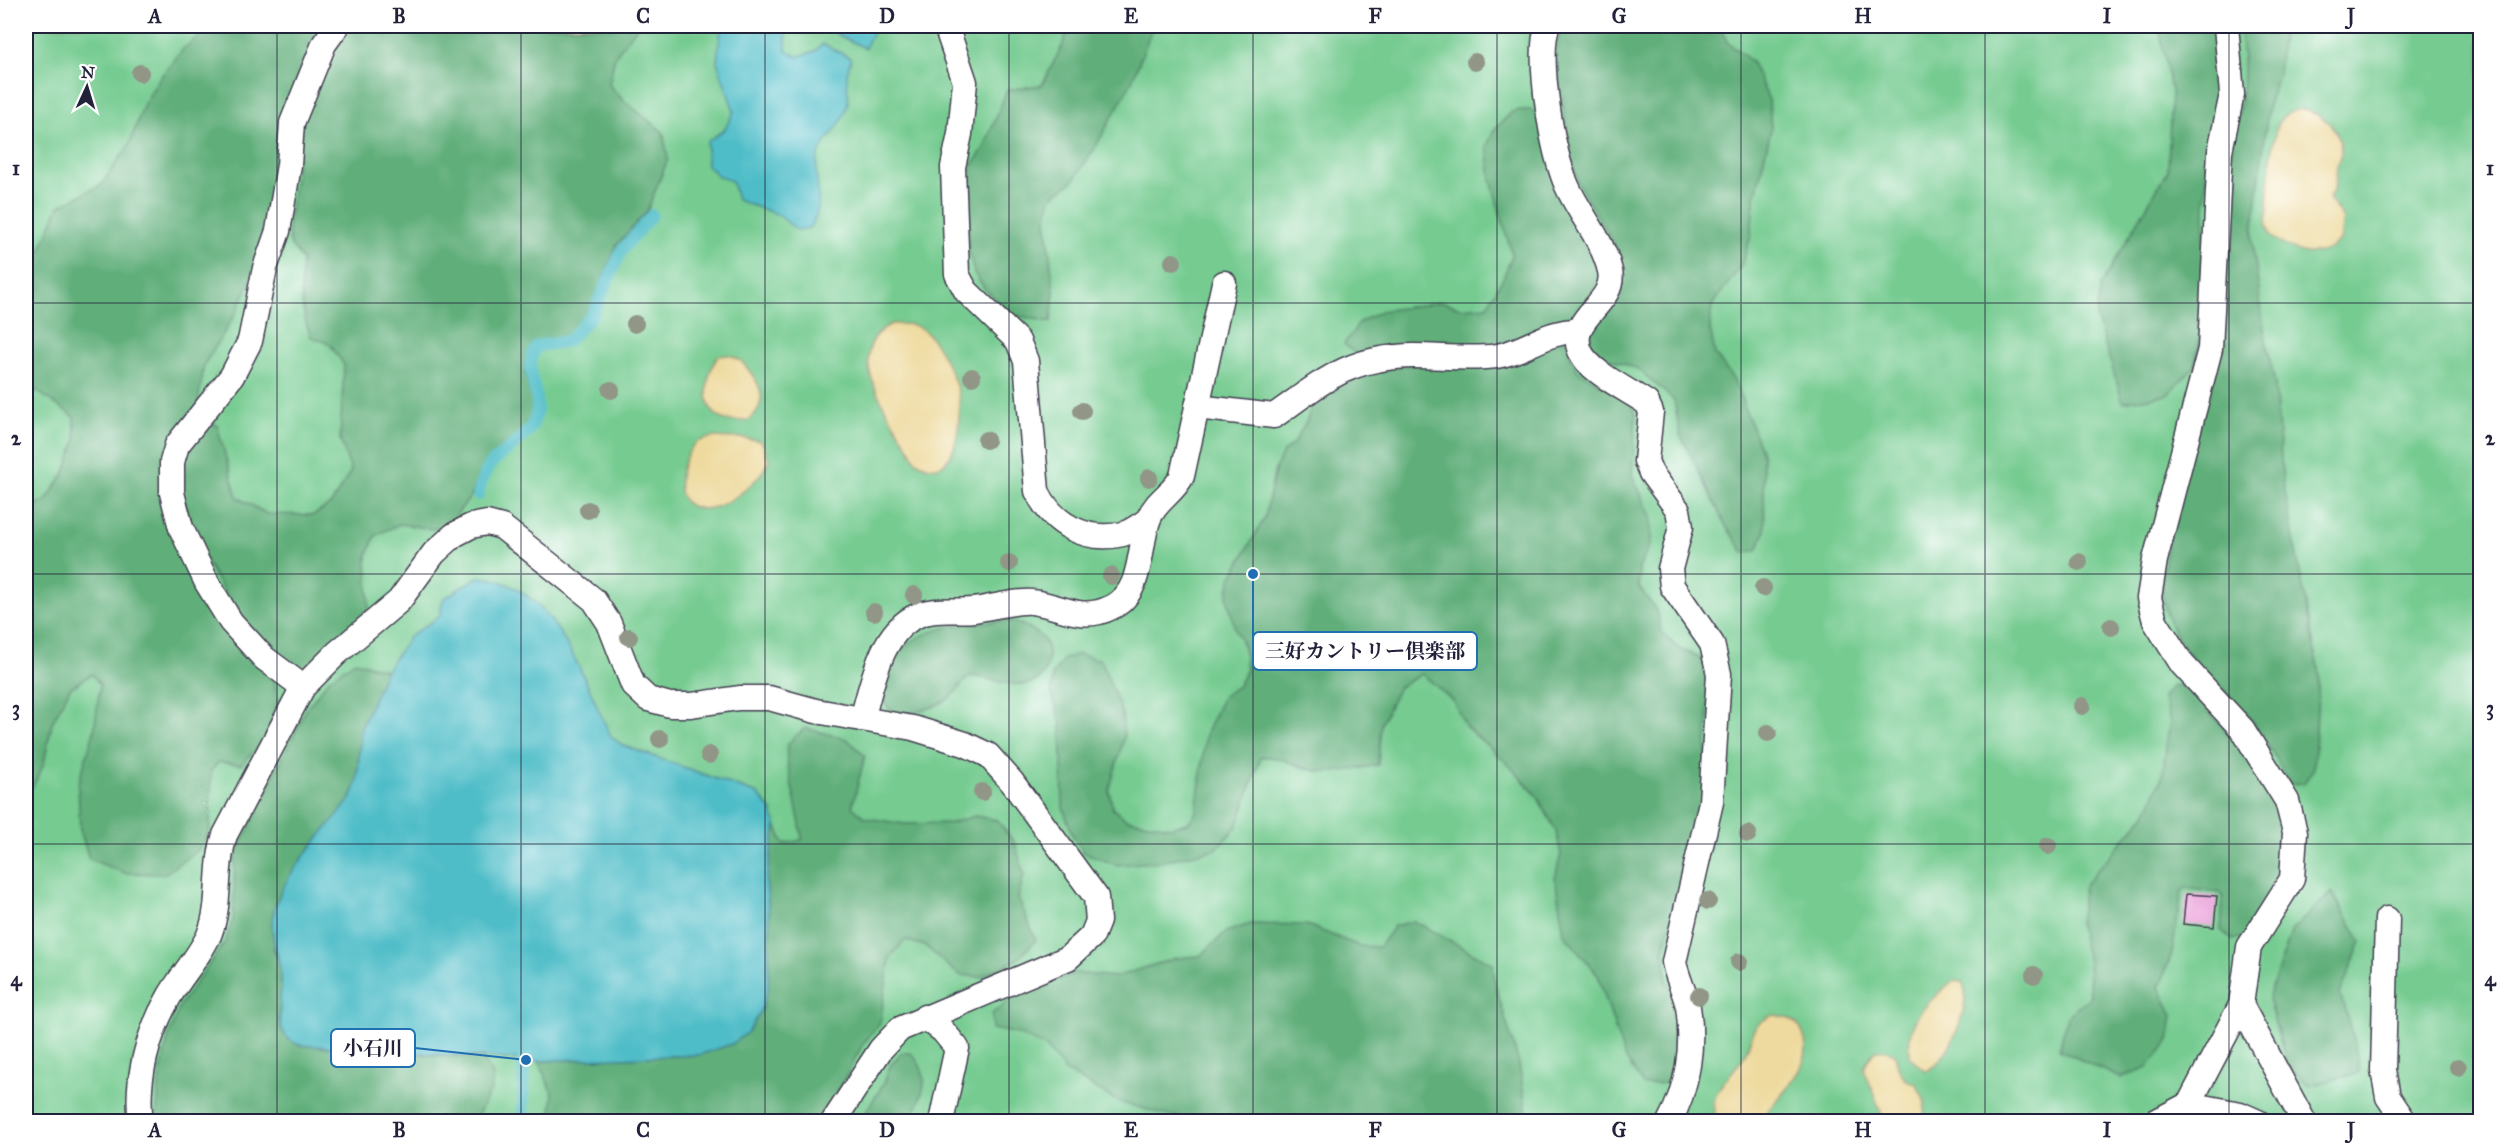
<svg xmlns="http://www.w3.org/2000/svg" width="2506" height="1147" font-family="'IM FELL Great Primer','Noto Serif JP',serif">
<rect width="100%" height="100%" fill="#fff"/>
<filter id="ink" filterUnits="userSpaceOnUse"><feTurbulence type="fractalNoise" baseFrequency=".0167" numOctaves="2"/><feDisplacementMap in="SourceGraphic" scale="12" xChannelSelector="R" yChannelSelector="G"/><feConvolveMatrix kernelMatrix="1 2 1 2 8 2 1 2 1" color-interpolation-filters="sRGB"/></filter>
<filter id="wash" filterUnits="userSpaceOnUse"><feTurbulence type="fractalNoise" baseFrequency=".008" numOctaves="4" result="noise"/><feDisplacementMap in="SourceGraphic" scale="24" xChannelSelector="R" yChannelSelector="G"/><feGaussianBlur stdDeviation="1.35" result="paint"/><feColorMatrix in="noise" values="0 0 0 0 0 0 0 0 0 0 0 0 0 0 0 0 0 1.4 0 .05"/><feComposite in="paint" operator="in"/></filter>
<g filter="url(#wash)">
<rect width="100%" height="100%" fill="#f5dbbf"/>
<rect fill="#75cb90" stroke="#4c7666" stroke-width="1.5" x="26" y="26" width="2454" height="1095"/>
<g fill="#60af7a" stroke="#41685a" stroke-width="1.5">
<polygon points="212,26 328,26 298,74 285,116 270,226 256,269 235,315 204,365 197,408 174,434 199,587 223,631 274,680 278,700 266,739 241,765 219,762 211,771 210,831 197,851 164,874 125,873 89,859 80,829 78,784 94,732 100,685 92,674 70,688 52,723 44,763 37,779 26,796 26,507 46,501 65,472 76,441 74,417 31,387 26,376 26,285 59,206 101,185 129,145 144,104 159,79 184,48"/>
<path d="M348,26H638L615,56L609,85L623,100L663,132L668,159L647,211L617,245L589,312L567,337L538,342L529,352L525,372L533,403L532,415L524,433L485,464L471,496L449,524L432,529L400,524L376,535L367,556L369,614L299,676C247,634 160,521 185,449C189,439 201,429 208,420L217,425L237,497L267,514L314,515L331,504L351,471L340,439L344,365L330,344L311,337C300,310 300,288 302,260L290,244L288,227L303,119L318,74Z"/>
<polygon points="1069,26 1153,26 1132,81 1095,148 1073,181 1051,197 1046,219 1054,292 1051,322 1013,315 985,289 974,273 968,248 971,168 984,148 1007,90 1042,85 1063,44"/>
<polygon points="1564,26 1721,26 1727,42 1751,61 1769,100 1771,129 1754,202 1751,236 1741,266 1712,305 1710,329 1715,354 1735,382 1763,456 1765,532 1757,550 1744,553 1726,526 1680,434 1674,400 1638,369 1596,354 1591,345 1590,334 1598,321 1621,296 1623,272 1617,249 1578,183 1569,150 1556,58 1558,37"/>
<polygon points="2159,26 2219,26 2222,72 2206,167 2202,323 2195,366 2167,395 2123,402 2096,316 2101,285 2168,170 2171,92"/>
<path d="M2239,26H2282V31L2278,75L2269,102L2252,239L2264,330L2275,384L2283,482L2319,674L2314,768L2304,783L2290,784C2276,760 2263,734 2246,713C2206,667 2170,654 2161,587L2231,151C2241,105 2248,73 2239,26Z"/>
<polygon points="1519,110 1532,110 1542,120 1600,266 1599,282 1575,321 1487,349 1355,354 1344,344 1360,322 1381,311 1443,302 1460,308 1487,306 1504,276 1512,255 1491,180 1487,146 1494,130 1512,112"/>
<path d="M1568,340L1571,358L1577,370L1631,403L1636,415L1632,475L1651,516V542L1639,568V587L1658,613L1661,632L1679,649L1700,657L1710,679L1704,797L1664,950L1667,980L1677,1005L1679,1032L1672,1070L1666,1083L1643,1085L1624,1056L1598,975L1564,934L1555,878L1561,854L1556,831L1537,796L1507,763L1466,727L1453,701L1422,674L1399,687L1381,724L1378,765C1358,768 1337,774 1316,771C1296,768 1283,755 1261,757L1237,827L1216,849L1164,861L1116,865L1083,852L1073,836L1063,808L1061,723L1051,692L1053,674L1064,659L1078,654L1101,660L1122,713L1124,737L1109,791L1113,809L1126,819L1170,827L1188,823L1196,812L1206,733L1223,696L1238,686L1246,670L1244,647L1235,629L1227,597L1231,578L1265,517L1275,470L1283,452L1294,443L1307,420L1314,397L1346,375Z"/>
<path d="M1011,621C1024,625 1035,629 1043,639C1053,652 1048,678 1031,683C1010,688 991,678 971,676C962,681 961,686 955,693C944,706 917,711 902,717C888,710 884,705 881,690C879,683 882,679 885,672C903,626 968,622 1011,621Z"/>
<polygon points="355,661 386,670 361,728 357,781 352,797 335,820 273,948 282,969 279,1021 299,1045 483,1058 494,1077 490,1092 474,1122 156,1122 160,1075 168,1039 180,1005 225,942 233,919 235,857 305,711 329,679"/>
<path d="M2173,686L2189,688C2229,737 2299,798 2281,869C2275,892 2256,916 2244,937L2232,940L2221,930L2223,897L2220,893L2186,888L2182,891L2172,953L2159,988L2173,1015L2169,1041L2148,1067L2121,1078L2059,1050L2067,1016L2090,997L2088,960L2079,924L2084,885L2146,814L2162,777L2170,721L2163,697Z"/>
<path d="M805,728L847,739L865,756L852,807L866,818L904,824L951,823L975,816L997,820L1015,843L1024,874L1018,898L1036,940L1018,959L981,977L959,975L925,946L905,940L890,958L880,1023L863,1044L822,1121H550L553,1095L539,1061L699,1055L770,926L766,882L776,825L784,844L802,840C802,820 781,754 788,744C792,738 800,733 805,728Z"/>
<polygon points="2332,892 2361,941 2340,994 2355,1044 2359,1073 2309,1086 2288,1067 2268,999 2292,930"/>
<polygon points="1414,921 1493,964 1495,984 1519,1064 1528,1121 1209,1122 1170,1116 1119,1102 1065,1071 1046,1047 1018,1034 992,1029 992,1014 1015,995 1075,973 1115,977 1176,958 1200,956 1226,932 1251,924 1307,925 1359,946 1379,947 1394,926"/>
<path d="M901,1053H911C934,1078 922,1094 911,1121H860L884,1083L890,1066Z"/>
</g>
<g fill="#eeda9e" stroke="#887e6c" stroke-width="1.5">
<path d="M2304,109C2324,116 2342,129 2341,153C2341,158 2337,162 2337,167C2335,180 2337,186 2329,198L2343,219L2340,241C2316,263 2293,252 2270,236L2267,224C2269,202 2268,131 2283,117C2289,111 2296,110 2304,109Z"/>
<path d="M891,324C901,324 914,323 923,330C937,340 958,382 959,400C960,425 957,487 916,461C900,426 834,353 891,324Z"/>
<path d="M729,355C740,358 744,364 751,373C764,390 766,405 749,420C742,420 733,422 726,420C698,411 706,374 718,356Z"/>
<path d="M716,437C731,439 749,436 762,442L769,461C759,483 717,519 691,506C670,496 682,456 695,444C701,439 709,438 716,437Z"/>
<path d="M1953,981L1962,982C1974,1002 1948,1063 1926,1071L1911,1059C1902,1024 1928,1001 1953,981Z"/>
<path d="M1774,1015C1787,1017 1798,1020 1803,1034C1817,1067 1778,1095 1760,1121H1719C1702,1099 1728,1078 1741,1061C1755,1042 1745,1025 1774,1015Z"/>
<path d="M1885,1050L1895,1054L1899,1070L1905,1079L1916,1084L1925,1101L1924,1116L1918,1121H1885C1880,1113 1878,1104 1874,1094C1867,1073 1856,1073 1875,1051Z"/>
</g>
<g fill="#4fbdc8" stroke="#387082" stroke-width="1.5">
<path d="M721,26H786V50L797,57L815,51L823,44L851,58C850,64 847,71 847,76C846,96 853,95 843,117C837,131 823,141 818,156C811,181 828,203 809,228L797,230L777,214L737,200L732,181L718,176L707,165V142L725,129L734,111L717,62Z"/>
<polygon points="838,26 876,26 865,48 836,34"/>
<path d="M478,577C555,582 582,679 611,736L622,745L758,794L772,811L776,825L766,882L770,926L768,989L762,1008L748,1032L732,1044L699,1055L539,1061L299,1045C273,1036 280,1008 281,986C283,963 271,946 272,923C274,880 327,831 352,797L357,781L361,728L386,670L410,636L440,616L443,599Z"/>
</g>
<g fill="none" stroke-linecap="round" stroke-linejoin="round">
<g stroke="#4fbdc8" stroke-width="12">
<path d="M478,495C481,486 484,472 490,465C506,447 531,439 536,414C542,390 520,369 537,346L568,341L592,315L622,250L652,215"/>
<polyline points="523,1122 524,1044"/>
</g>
</g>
<g id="blocks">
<polygon fill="#eca7dd" points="2186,894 2217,896 2214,927 2183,924"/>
</g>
</g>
<g filter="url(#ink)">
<use href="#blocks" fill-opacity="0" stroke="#423e4f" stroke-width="1.5"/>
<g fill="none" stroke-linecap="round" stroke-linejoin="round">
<defs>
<g id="service">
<path d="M946,26L965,82L960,134L953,167L957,274L966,291L1018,341L1026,361L1037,491C1052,524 1086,543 1123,534C1131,532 1140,525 1148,520"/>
<path d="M1547,26C1537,62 1552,151 1567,186C1580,215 1603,240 1610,271C1617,304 1566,317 1580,351C1588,371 1628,390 1647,403L1651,412L1646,461L1651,473L1678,510L1681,527L1670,569L1672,586L1712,644L1719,674L1711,802L1674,962C1677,978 1685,992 1688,1007C1694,1045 1688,1088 1669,1122"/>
<path d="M1197,407L1274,416C1325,380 1349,357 1414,356C1441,356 1471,360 1497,356C1527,351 1546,330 1579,331"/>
<polyline points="303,687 264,658 231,622 207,583 181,528 172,493 172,462 177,445 232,376 250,341 265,268 278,231 289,165 292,123 324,44 337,26"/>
<path d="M862,719C873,682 881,626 924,613C941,608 957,612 974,610C990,608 1018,600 1032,602C1060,605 1081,623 1112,607C1144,592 1138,545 1149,518C1156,500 1174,493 1182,476L1224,283"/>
<polyline points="2387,919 2383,1070 2388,1097 2405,1122"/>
<polyline points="2241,1005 2304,1122"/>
<polyline points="925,1017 943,1031 957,1048 941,1122"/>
<polyline points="2189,1104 2240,1114 2258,1122"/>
<path d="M141,1122C135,1080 148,1033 169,997C181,976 199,957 209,935C222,904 214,868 225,835L303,687L337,653L399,601L434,553L454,535L471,526L487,523L502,527L594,600L609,623L633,685L648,699L670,705H691L739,698H769L816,711L913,728L965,744L988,755L1012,782L1096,897L1098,921L1092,936L1068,958L900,1029L881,1049L833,1122"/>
<polyline points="2155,1122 2189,1104 2241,1005 2249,947 2292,879 2295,832 2287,801 2243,730 2182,664 2155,621 2149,598 2155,560 2210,349 2220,151 2232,94 2226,26"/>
</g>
</defs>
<use href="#service" stroke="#423e4f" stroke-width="27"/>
<use href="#service" stroke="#fff" stroke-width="24"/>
</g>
<g fill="#919687">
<circle cx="1475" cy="62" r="9"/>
<circle cx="140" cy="73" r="9"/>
<circle cx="1173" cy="262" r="9"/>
<circle cx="635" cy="324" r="9"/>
<circle cx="972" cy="377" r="9"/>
<circle cx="611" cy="390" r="9"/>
<circle cx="1082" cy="411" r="9"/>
<circle cx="986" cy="440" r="9"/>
<circle cx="1149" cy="478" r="9"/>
<circle cx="588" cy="510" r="9"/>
<circle cx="2079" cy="562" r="9"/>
<circle cx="1009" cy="563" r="9"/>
<circle cx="1111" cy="576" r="9"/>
<circle cx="1763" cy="588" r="9"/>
<circle cx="914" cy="595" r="9"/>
<circle cx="874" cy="612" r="9"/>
<circle cx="2111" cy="627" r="9"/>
<circle cx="629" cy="637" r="9"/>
<circle cx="2082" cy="706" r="9"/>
<circle cx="1768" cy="733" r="9"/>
<circle cx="660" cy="739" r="9"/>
<circle cx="709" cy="755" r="9"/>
<circle cx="982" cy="792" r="9"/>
<circle cx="1748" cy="834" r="9"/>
<circle cx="2048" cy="846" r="9"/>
<circle cx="1708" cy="901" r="9"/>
<circle cx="1739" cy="962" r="9"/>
<circle cx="2034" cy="975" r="9"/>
<circle cx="1699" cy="996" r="9"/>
<circle cx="2458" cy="1067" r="9"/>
</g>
</g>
<path fill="none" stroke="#22223b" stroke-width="1.5" stroke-opacity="0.55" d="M277,26V1122M521,26V1122M765,26V1122M1009,26V1122M1253,26V1122M1497,26V1122M1741,26V1122M1985,26V1122M2229,26V1122M26,303H2480M26,574H2480M26,844H2480"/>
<path fill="none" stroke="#1f6fb2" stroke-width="2" d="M1253 574L1253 651M526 1060L415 1048"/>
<g fill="#1f6fb2" stroke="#fff" stroke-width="2">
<circle cx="1253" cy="574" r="6"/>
<circle cx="526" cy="1060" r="6"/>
</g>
<g fill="#fff" stroke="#1f6fb2" stroke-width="2">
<rect x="1253" y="632" width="224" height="38" rx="6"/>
<rect x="331" y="1029" width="84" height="38" rx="6"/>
</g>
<g font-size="20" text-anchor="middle" font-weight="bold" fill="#22223b">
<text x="1365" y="658">三好カントリー倶楽部</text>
<text x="373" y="1055">小石川</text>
</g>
<rect width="2506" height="1147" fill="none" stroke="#fff" stroke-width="66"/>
<g transform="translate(87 87) rotate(4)" stroke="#ffffff" stroke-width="4.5" paint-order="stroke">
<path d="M0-4.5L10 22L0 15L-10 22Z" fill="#22223b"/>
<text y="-9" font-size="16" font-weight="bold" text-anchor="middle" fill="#22223b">N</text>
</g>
<rect x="33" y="33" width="2440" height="1081" fill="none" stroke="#22223b" stroke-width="2"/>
<g font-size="20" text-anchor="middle" font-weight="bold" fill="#22223b">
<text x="155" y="23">A</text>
<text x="399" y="23">B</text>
<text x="643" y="23">C</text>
<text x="887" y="23">D</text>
<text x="1131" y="23">E</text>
<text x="1375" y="23">F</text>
<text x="1619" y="23">G</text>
<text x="1863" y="23">H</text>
<text x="2107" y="23">I</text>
<text x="2351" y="23">J</text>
<text x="16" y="175">1</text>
<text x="2490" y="175">1</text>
<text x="16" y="445">2</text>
<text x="2490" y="445">2</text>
<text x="16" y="715">3</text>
<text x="2490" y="715">3</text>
<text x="16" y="986">4</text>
<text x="2490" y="986">4</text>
<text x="155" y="1137">A</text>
<text x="399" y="1137">B</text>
<text x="643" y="1137">C</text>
<text x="887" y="1137">D</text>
<text x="1131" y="1137">E</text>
<text x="1375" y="1137">F</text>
<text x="1619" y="1137">G</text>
<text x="1863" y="1137">H</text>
<text x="2107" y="1137">I</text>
<text x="2351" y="1137">J</text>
</g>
</svg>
